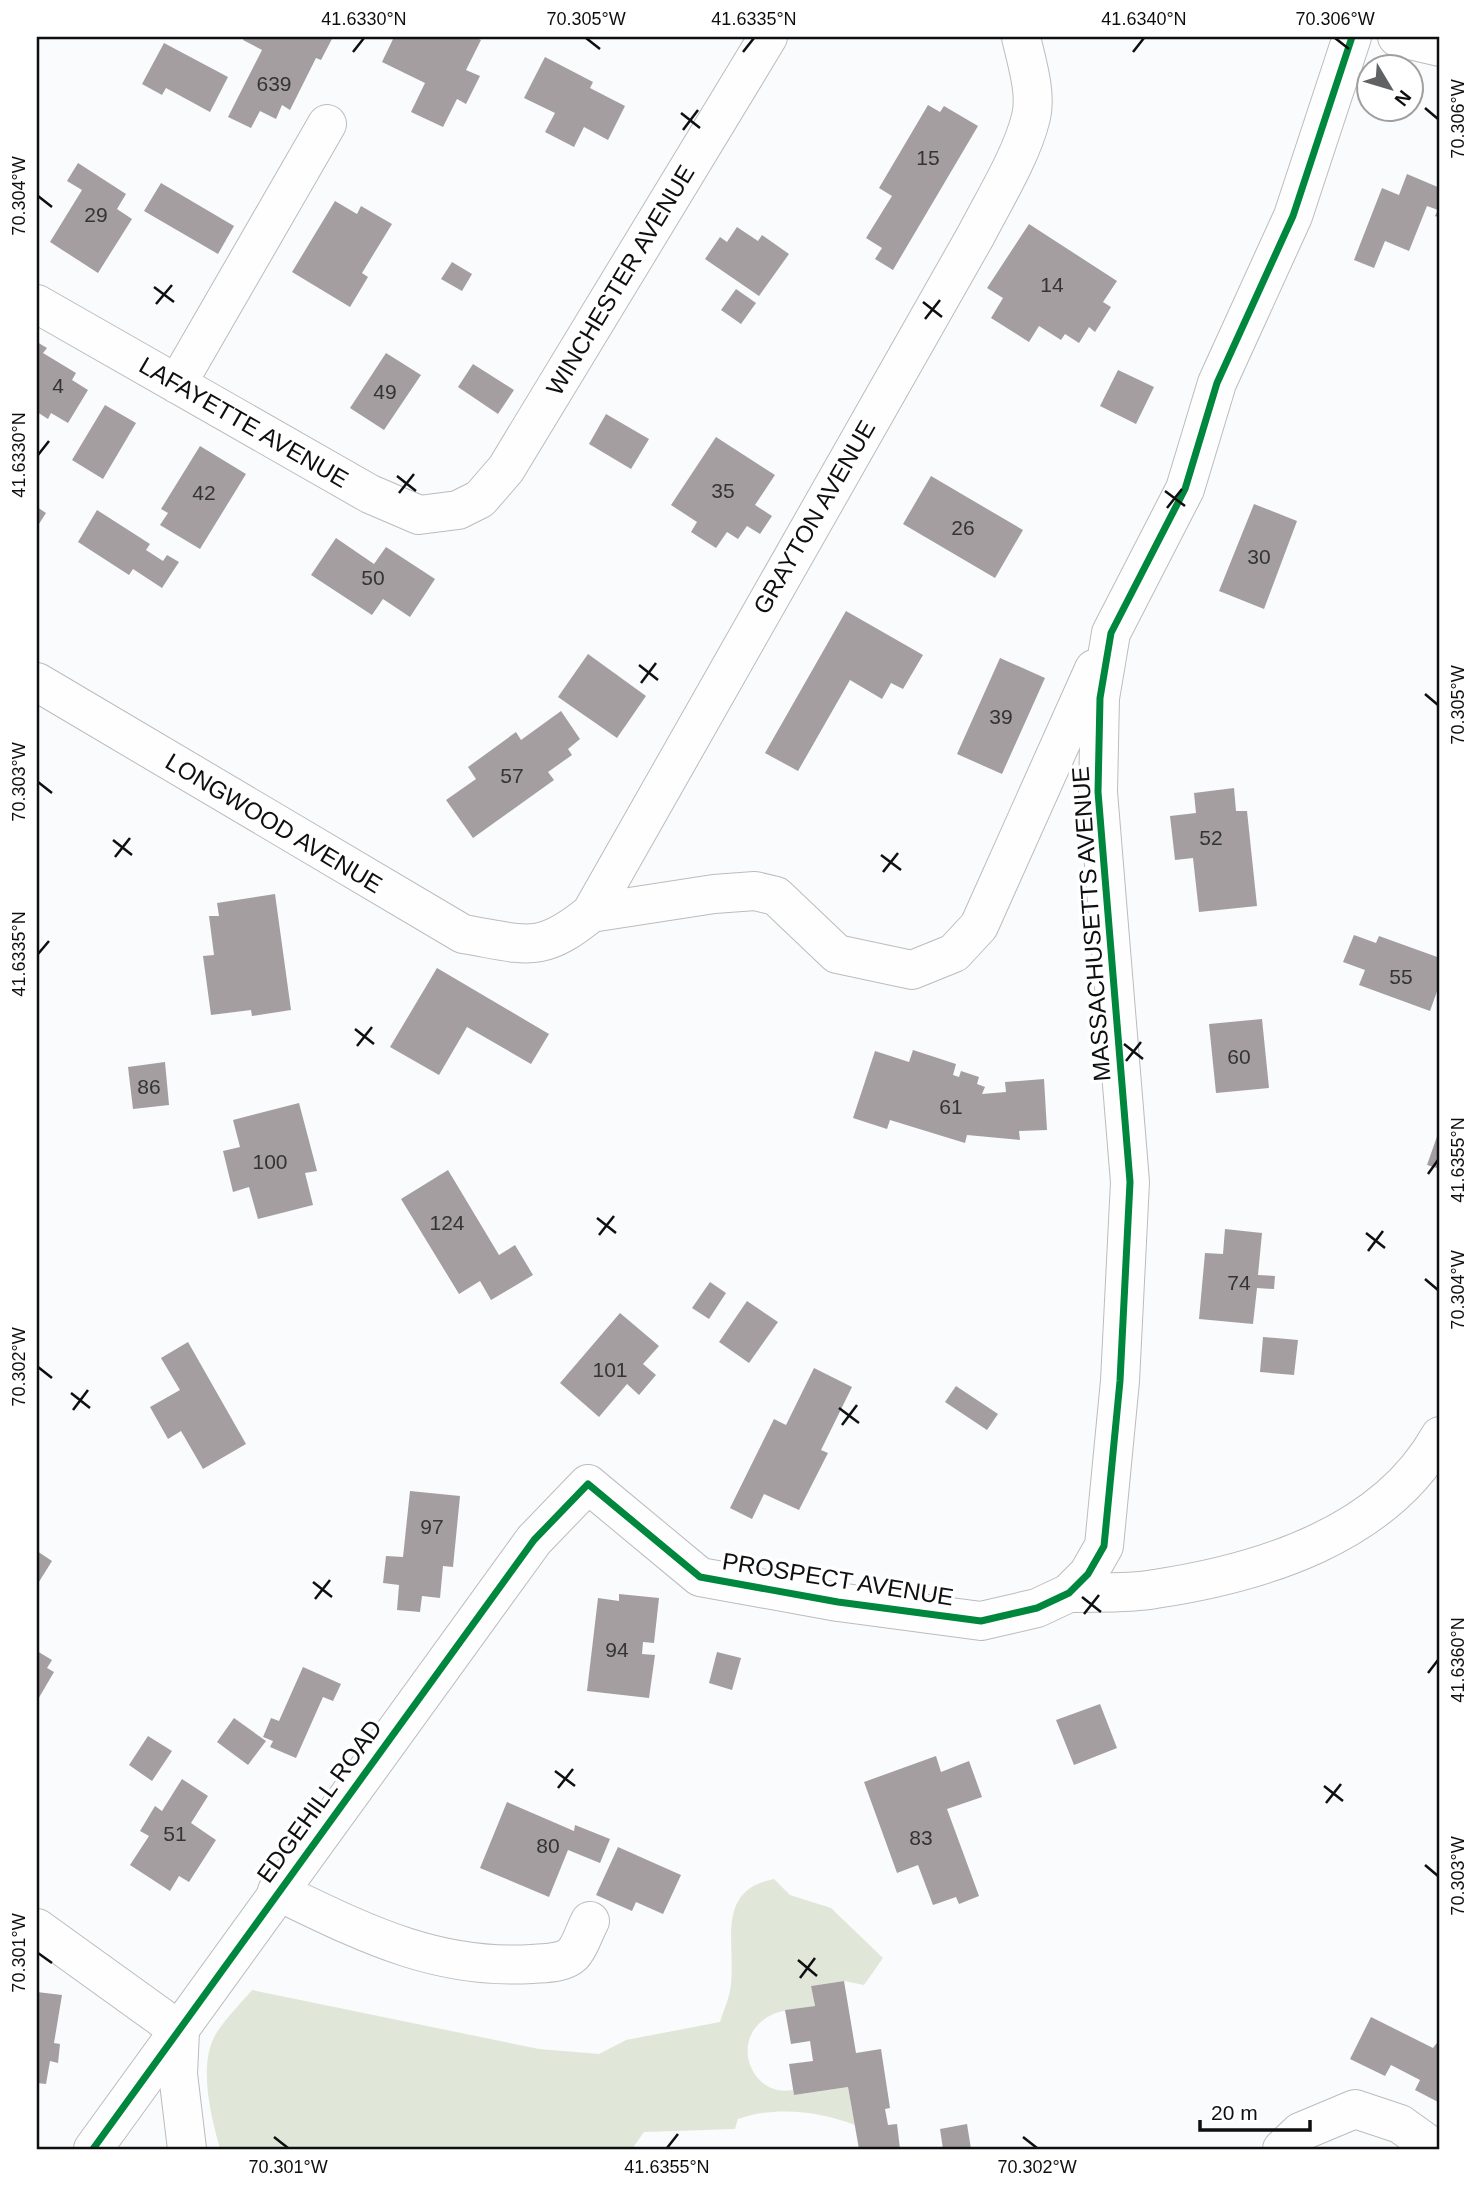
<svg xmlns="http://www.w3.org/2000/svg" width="1477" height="2186" font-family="Arial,sans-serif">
<rect width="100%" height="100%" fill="#fafbfd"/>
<path fill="#e1e7d8" d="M774,1879L790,1895L831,1908L883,1958L864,1985L844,1981L811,1986L815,2006C797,2009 776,2009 762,2021C731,2046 754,2098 793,2090L794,2095L848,2087L855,2125C819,2111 775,2106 738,2119L735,2129L644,2132L632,2149H220C211,2116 197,2063 217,2032C227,2017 241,2003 252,1990L539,2049L599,2054L626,2040L720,2022C723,2012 728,2001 730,1991C738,1947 712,1891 774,1879Z"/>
<g fill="#a49ea1">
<polygon points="245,37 333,37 321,60 316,58 290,110 282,105 276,119 260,111 251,128 228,117 262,50 243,40"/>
<polygon points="394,37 475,37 481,40 466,70 480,76 466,104 457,99 443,127 411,112 425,83 382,62"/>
<polygon points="164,43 228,77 210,112 166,88 162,95 142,84"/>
<polygon points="545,57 593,82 590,88 625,106 608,140 584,127 574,147 545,132 555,113 524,98"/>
<polygon points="928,105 940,112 944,106 978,126 893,270 875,259 882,248 866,238 892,196 879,188"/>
<polygon points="78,163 126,194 117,209 132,219 98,273 50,242 82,190 67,181"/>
<polygon points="1407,174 1440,188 1440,218 1435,216 1438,210 1427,206 1409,251 1385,241 1374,268 1354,260 1382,188 1399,195"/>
<polygon points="161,183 234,226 218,254 144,211"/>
<polygon points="335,201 357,214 361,206 392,224 362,273 368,277 350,307 292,272"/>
<polygon points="1029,224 1117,281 1103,302 1111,307 1095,332 1089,327 1079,343 1065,334 1061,340 1039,326 1029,342 991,318 1003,298 987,288"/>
<polygon points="737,227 758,241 762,235 789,254 759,296 705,259 720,237 727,242"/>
<polygon points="452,262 472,274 462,291 441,279"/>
<polygon points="736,289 756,303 741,324 721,310"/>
<polygon points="37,342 47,348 43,353 76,373 72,380 88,390 68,423 51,413 48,419 37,412"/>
<polygon points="386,353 421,375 384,430 350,408"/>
<polygon points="473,364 514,390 498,414 458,387"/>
<polygon points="1118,370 1154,387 1136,424 1100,406"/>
<polygon points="105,405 136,423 103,479 72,460"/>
<polygon points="606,414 649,439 631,469 589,444"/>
<polygon points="716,437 775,475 755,505 772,516 760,534 747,526 738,539 727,532 716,548 691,532 697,522 671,505"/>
<polygon points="200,446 246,474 200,549 160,525 168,513 161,509"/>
<polygon points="931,476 1023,530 995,578 903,524"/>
<polygon points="1254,504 1297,521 1264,609 1219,591"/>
<polygon points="37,507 46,513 37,527"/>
<polygon points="97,510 150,544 146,550 163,561 167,555 179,562 162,588 133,569 129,575 78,542"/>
<polygon points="336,538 374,564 386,547 435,579 410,617 383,599 372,615 311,575"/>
<polygon points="846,611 923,655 903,689 891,683 882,699 850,680 798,771 765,753"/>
<polygon points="588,654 646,696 617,738 558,697"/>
<polygon points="1000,658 1045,678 1002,774 957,754"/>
<polygon points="561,711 580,739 568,749 572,755 548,772 554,780 473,838 446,800 476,779 468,767 516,732 521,740"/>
<polygon points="1234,788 1236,811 1247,811 1257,906 1199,912 1193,858 1175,860 1170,816 1196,813 1194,793"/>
<polygon points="275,894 291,1010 252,1016 251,1010 211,1015 203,956 214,955 209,916 219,916 217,903"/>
<polygon points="1354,935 1376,943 1379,936 1440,958 1440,983 1430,1011 1359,985 1365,970 1343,962"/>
<polygon points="437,968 549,1034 531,1064 467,1027 439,1075 390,1047"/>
<polygon points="1262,1019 1269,1088 1216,1093 1209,1024"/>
<polygon points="913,1050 956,1064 953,1075 959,1077 961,1071 979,1077 977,1084 985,1087 982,1094 1006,1092 1005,1082 1044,1079 1047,1130 1019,1131 1020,1140 967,1135 965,1143 890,1120 887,1129 853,1118 875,1051 909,1062"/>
<polygon points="165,1062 169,1105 133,1109 128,1067"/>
<polygon points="299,1103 317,1171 305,1173 313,1205 258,1219 249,1187 233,1192 223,1151 240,1147 233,1120"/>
<polygon points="1440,1128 1440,1169 1427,1165"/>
<polygon points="448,1170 499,1255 515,1245 533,1275 491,1300 480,1281 459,1294 401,1199"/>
<polygon points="1225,1229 1262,1233 1258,1275 1275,1276 1274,1289 1257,1288 1253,1324 1199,1319 1205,1253 1223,1254"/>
<polygon points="710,1282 726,1293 709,1319 692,1308"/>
<polygon points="747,1301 778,1322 749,1363 719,1342"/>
<polygon points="620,1313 659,1346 643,1364 656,1375 639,1395 627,1384 599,1417 560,1383"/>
<polygon points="1263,1337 1298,1340 1294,1375 1260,1372"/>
<polygon points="188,1342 246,1444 203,1469 181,1431 168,1439 150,1407 180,1390 161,1358"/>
<polygon points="814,1368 852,1387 821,1450 828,1453 799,1510 764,1494 752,1519 730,1508 774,1419 786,1425"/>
<polygon points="956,1386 998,1414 987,1430 945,1402"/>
<polygon points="410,1491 460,1496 453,1567 443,1566 440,1598 422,1596 420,1612 397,1610 399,1585 383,1583 386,1556 403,1557"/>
<polygon points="37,1551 52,1561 37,1585"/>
<polygon points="619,1594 659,1598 654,1643 643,1642 642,1654 655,1655 649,1698 587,1691 598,1598 619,1601"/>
<polygon points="37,1651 52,1660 47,1668 54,1672 37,1701"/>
<polygon points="717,1652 741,1658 732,1690 709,1683"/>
<polygon points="303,1667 341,1684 333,1701 323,1697 296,1758 270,1747 273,1741 263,1737 271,1718 279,1721"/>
<polygon points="1100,1704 1117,1748 1074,1765 1056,1720"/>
<polygon points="234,1718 266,1741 248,1765 217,1742"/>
<polygon points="148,1736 172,1751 152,1781 129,1765"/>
<polygon points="936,1756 941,1772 969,1761 982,1797 947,1809 979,1896 959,1904 956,1897 933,1905 918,1865 897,1873 864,1782"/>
<polygon points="182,1779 208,1796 191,1823 216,1840 189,1882 179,1876 170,1891 130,1865 149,1836 140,1831 155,1806 162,1811"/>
<polygon points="507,1802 574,1831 575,1825 610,1839 600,1863 568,1850 549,1897 480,1868"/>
<polygon points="618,1847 681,1875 663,1914 636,1902 632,1911 596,1895"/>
<polygon points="844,1981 856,2053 881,2049 890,2108 885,2109 888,2125 897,2124 900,2149 859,2149 848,2087 794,2095 789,2064 813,2061 810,2041 791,2044 785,2010 815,2006 811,1986"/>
<polygon points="37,1992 62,1995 54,2043 60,2044 58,2063 50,2061 46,2084 37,2083"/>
<polygon points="1371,2017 1433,2048 1440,2039 1440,2103 1415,2090 1420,2080 1391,2065 1385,2076 1350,2059"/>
<polygon points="967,2124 971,2149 943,2149 940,2129"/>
</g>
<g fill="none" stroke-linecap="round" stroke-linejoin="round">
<defs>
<g id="minor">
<polyline points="1397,37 1440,47"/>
<polyline points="37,304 370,494 419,515 458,510 480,499 506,469 768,37"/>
<polyline points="177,384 327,124"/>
<path d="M37,682L463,934C525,944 539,956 591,913L976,235C994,200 1022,155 1031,117C1037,93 1026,60 1021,37"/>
<polyline points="591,913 714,894 755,891 776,896 837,954 912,970 954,953 979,926 1094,669"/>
<path d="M1069,1593C1097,1592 1127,1594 1155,1589C1261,1573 1384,1536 1440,1436"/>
<path d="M277,1891C362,1932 435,1970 532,1964C544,1963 563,1964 573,1954C580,1947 585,1930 590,1921"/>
<polyline points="37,1928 180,2031 178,2074 187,2149"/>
<polyline points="93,2149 534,1540 588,1484 700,1577 838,1602 981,1621 1037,1608 1069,1593 1088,1574 1104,1546 1120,1381 1130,1182 1098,792 1100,698 1111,633 1185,489 1217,383 1293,216 1352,37"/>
<polyline points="1282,2149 1300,2132 1355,2109 1400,2124 1435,2149"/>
</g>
</defs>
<use href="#minor" stroke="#bbbcbd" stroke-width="40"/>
<use href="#minor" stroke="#fefeff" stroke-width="38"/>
<defs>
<polyline id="cycleway" points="93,2149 534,1540 588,1484 700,1577 838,1602 981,1621 1037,1608 1069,1593 1088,1574 1104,1546 1120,1381 1130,1182 1098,792 1100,698 1111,633 1185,489 1217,383 1293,216 1352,37"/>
</defs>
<use href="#cycleway" stroke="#fff" stroke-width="11"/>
<use href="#cycleway" stroke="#00873e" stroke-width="7"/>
</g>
<path fill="none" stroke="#0e0f11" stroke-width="2.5" d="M586,38L600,49M1335,38L1349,49M353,52L364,38M743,52L754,38M1133,52L1144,38M1425,108L1438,119M681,113L700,128M683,130L698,110M38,196L52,207M154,287L174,302M923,302L942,317M156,304L172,285M925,319L940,300M38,455L49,441M397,476L416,491M1165,491L1185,506M399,493L414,474M1167,508L1182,489M639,665L658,680M641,683L656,663M1425,694L1438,705M38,782L52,793M113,840L132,855M881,855L901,870M115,857L130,838M883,872L898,853M38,954L49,941M355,1029L374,1044M1124,1044L1143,1059M357,1046L372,1027M1126,1061L1141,1042M1428,1174L1438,1160M597,1218L616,1233M1366,1233L1385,1248M599,1235L614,1216M1368,1251L1383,1231M1425,1279L1438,1290M38,1367L52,1378M71,1393L90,1408M839,1408L859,1423M73,1410L88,1390M842,1425L857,1405M313,1582L332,1597M1082,1597L1101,1612M315,1599L330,1580M1084,1614L1099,1595M1428,1673L1438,1660M555,1771L575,1786M1324,1786L1343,1801M558,1788L573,1769M1326,1803L1341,1784M1425,1865L1438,1876M38,1953L52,1963M798,1960L817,1976M800,1978L815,1958M274,2137L288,2148M1023,2137L1037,2148M667,2148L678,2134"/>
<g text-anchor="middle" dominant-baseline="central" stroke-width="7" stroke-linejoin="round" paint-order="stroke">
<g font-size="21" fill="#343335">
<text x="274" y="83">639</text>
<text x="928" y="157">15</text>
<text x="96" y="214">29</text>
<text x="1052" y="284">14</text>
<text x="58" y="385">4</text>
<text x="385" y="391">49</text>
<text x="723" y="490">35</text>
<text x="204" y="492">42</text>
<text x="963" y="527">26</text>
<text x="1259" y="556">30</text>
<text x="373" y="577">50</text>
<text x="1001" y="716">39</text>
<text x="512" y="775">57</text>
<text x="1211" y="837">52</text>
<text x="1401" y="976">55</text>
<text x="1239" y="1056">60</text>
<text x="149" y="1086">86</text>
<text x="951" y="1106">61</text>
<text x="270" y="1161">100</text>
<text x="447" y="1222">124</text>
<text x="1239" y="1282">74</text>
<text x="610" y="1369">101</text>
<text x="432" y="1526">97</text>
<text x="617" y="1649">94</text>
<text x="175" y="1833">51</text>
<text x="921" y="1837">83</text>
<text x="548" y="1845">80</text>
</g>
<g font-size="24" fill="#0e0f11" stroke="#fff">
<text transform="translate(620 280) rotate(-59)">WINCHESTER AVENUE</text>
<text transform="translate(244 422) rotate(30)">LAFAYETTE AVENUE</text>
<text transform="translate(814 517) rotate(-60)">GRAYTON AVENUE</text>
<text transform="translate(274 823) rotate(31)">LONGWOOD AVENUE</text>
<text transform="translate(1091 924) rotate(-94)">MASSACHUSETTS AVENUE</text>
<text transform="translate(838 1579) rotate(9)">PROSPECT AVENUE</text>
<text transform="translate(319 1801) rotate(-54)">EDGEHILL ROAD</text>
</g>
</g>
<rect width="1477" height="2186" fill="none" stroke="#ffffff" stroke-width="77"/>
<g transform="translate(1390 88) rotate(128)"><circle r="33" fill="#ffffff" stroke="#9f9fa0" stroke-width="2"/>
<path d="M0-5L12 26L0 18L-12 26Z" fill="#616264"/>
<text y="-10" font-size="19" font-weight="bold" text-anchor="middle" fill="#0e0f11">N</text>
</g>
<path d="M1200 2120v10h110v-10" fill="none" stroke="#0e0f11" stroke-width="3.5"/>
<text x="1211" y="2120" font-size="21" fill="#0e0f11" stroke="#ffffff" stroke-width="5" paint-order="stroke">20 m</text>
<rect x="38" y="38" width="1400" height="2110" fill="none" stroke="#0e0f11" stroke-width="2.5"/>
<g font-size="18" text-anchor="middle" fill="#0e0f11">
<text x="364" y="25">41.6330°N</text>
<text x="586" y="25">70.305°W</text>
<text x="754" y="25">41.6335°N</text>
<text x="1144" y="25">41.6340°N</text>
<text x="1335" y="25">70.306°W</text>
<text transform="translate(1458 119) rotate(-90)" y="6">70.306°W</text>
<text transform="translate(19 196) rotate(-90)" y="6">70.304°W</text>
<text transform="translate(19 455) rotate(-90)" y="6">41.6330°N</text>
<text transform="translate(1458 705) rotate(-90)" y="6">70.305°W</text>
<text transform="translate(19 782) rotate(-90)" y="6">70.303°W</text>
<text transform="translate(19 954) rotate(-90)" y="6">41.6335°N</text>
<text transform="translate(1458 1160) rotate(-90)" y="6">41.6355°N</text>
<text transform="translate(1458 1290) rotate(-90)" y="6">70.304°W</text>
<text transform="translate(19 1367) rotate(-90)" y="6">70.302°W</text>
<text transform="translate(1458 1660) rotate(-90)" y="6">41.6360°N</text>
<text transform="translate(1458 1876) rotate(-90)" y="6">70.303°W</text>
<text transform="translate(19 1953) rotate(-90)" y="6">70.301°W</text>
<text x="288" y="2173">70.301°W</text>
<text x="667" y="2173">41.6355°N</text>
<text x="1037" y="2173">70.302°W</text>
</g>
</svg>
